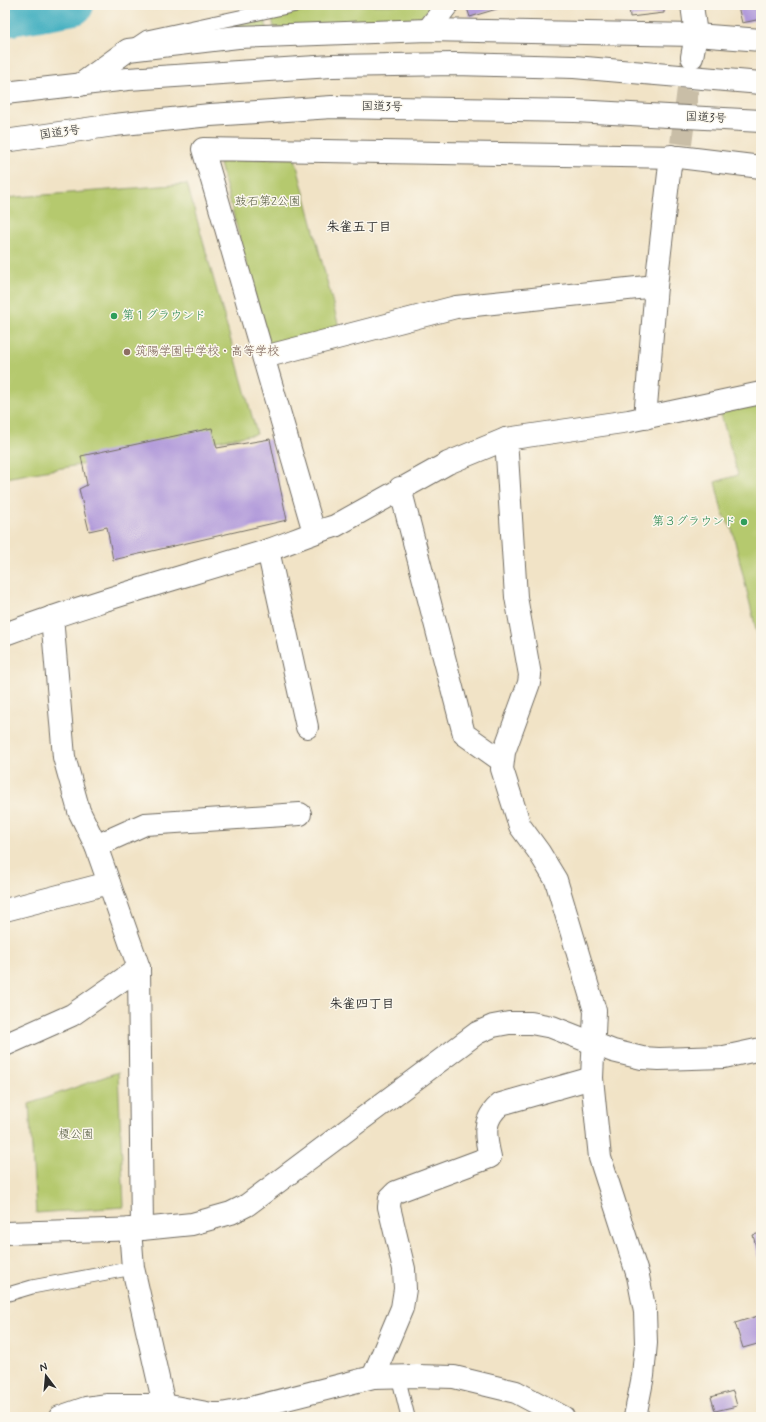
<svg xmlns="http://www.w3.org/2000/svg" width="766" height="1422" font-family="Mynerve,'Klee One',sans-serif">
<rect width="100%" height="100%" fill="#fbf7ec"/>
<filter id="ink" filterUnits="userSpaceOnUse"><feTurbulence type="fractalNoise" baseFrequency=".025" numOctaves="2"/><feDisplacementMap in="SourceGraphic" scale="8" xChannelSelector="R" yChannelSelector="G"/><feConvolveMatrix kernelMatrix="1 2 1 2 8 2 1 2 1" color-interpolation-filters="sRGB"/></filter>
<filter id="wash" filterUnits="userSpaceOnUse"><feTurbulence type="fractalNoise" baseFrequency=".012" numOctaves="4" result="noise"/><feDisplacementMap in="SourceGraphic" scale="16" xChannelSelector="R" yChannelSelector="G"/><feGaussianBlur stdDeviation="0.9" result="paint"/><feColorMatrix in="noise" values="0 0 0 0 0 0 0 0 0 0 0 0 0 0 0 0 0 1.4 0 .05"/><feComposite in="paint" operator="in"/></filter>
<g filter="url(#wash)">
<rect width="100%" height="100%" fill="#f1e3c6"/>
<g fill="#b5c96e" stroke="#707a4c">
<polygon points="329,5 432,5 419,20 274,28 272,17"/>
<polygon points="265,19 267,29 159,38"/>
<polygon points="295,158 340,331 269,349 219,160"/>
<polygon points="187,184 257,434 5,478 5,198"/>
<polygon points="761,401 761,650 732,529 723,515 715,482 738,475 720,411"/>
<polygon points="118,1072 124,1207 36,1213 29,1104"/>
</g>
<g fill="none" stroke-linecap="round" stroke-linejoin="round">
<polyline stroke="#44b0c1" stroke-width="7" points="60,5 60,7"/>
<polyline stroke="#44b0c1" stroke-width="40" points="5,17 74,5"/>
</g>
<g id="blocks">
<g fill="#b099da">
<polygon points="466,5 510,5 470,17"/>
<polygon points="629,5 664,5 664,13 630,17"/>
<polygon points="745,5 761,5 761,19 742,23 738,6"/>
<polygon points="212,428 217,448 270,439 287,520 113,560 107,527 89,531 79,489 87,485 81,456"/>
<polygon points="761,1233 761,1257 759,1258 753,1235"/>
<polygon points="761,1315 761,1343 743,1348 735,1323"/>
<polygon points="733,1391 737,1406 715,1411 711,1397"/>
</g>
</g>
</g>
<g filter="url(#ink)">
<use href="#blocks" fill-opacity="0" stroke="#706b61" stroke-width="1"/>
<g fill="none" stroke-linecap="round" stroke-linejoin="round">
<polyline stroke="#c9bea7" stroke-width="22" stroke-dasharray="22 11" stroke-linecap="butt" points="681,144 692,58"/>
<defs>
<g id="lane">
<polyline points="132,47 147,37 296,5"/>
<polyline points="5,1295 32,1287 133,1268"/>
<polyline points="398,1376 408,1417"/>
</g>
<g id="street">
<polyline points="692,5 696,35 692,57"/>
<polyline points="428,30 447,5"/>
<polyline points="80,85 128,50 238,37 428,30 696,35 761,40"/>
<polyline points="264,357 456,307 656,286"/>
<polyline points="645,418 656,286 671,156"/>
<polyline points="506,439 516,597 530,675 529,683 504,752 502,769 520,826 539,852 556,880 595,1011 592,1078 600,1158 638,1276 645,1312 646,1343 643,1376 635,1417"/>
<polyline points="400,488 464,734 502,761"/>
<polyline points="314,532 203,149 679,157 761,167"/>
<polyline points="268,550 307,727"/>
<polyline points="52,617 64,757 79,811 96,846 139,968 142,1229"/>
<path d="M5,634C91,602 179,578 266,551C289,543 311,533 335,526L448,463L506,439L629,421L761,393"/>
<polyline points="96,846 145,824 300,814"/>
<polyline points="5,910 109,883"/>
<polyline points="5,1045 72,1015 139,968"/>
<polyline points="130,1229 133,1268 164,1405"/>
<polyline points="5,1233 142,1229 192,1224 231,1213 247,1205 477,1033 493,1026 509,1023 531,1023 552,1027 613,1051 642,1058 659,1059 724,1057 761,1049"/>
<path d="M373,1377L402,1308L405,1289L404,1269L389,1207L390,1198L396,1192L490,1157C485,1136 482,1119 501,1104L592,1078"/>
<polyline points="60,1417 86,1408 108,1405 164,1405 212,1414 221,1414 243,1410 373,1377 417,1376 454,1377 516,1392 563,1417"/>
</g>
<g id="highway">
<polyline points="5,93 128,79 332,66 455,64 574,67 761,83"/>
<polyline points="5,141 114,125 210,115 332,107 575,111 761,121"/>
</g>
</defs>
<use href="#lane" stroke="#706b61" stroke-width="15"/>
<use href="#street" stroke="#706b61" stroke-width="24"/>
<use href="#highway" stroke="#706b61" stroke-width="24"/>
<use href="#lane" stroke="#fff" stroke-width="13"/>
<use href="#street" stroke="#fff" stroke-width="22"/>
<use href="#highway" stroke="#fff" stroke-width="22"/>
</g>
</g>
<g fill="#2e9e5b" stroke="#fbf7ec" stroke-width="1.5">
<circle cx="114" cy="316" r="4"/>
<circle cx="744" cy="522" r="4"/>
</g>
<circle fill="#8d6e63" stroke="#fbf7ec" stroke-width="1.5" cx="127" cy="352" r="4"/>
<g text-anchor="middle" dominant-baseline="central" stroke-width="3" stroke-linejoin="round" paint-order="stroke">
<g font-size="12" fill="#2b2b2b" stroke="#fbf7ec">
<text transform="translate(382 107) rotate(1)">国道3号</text>
<text transform="translate(706 118) rotate(3)">国道3号</text>
<text transform="translate(60 133) rotate(-8)">国道3号</text>
</g>
<g font-size="12" fill="#545a3f" stroke="#fbf7ec">
<text x="268" y="202">鼓石第2公園</text>
<text x="76" y="1135">榎公園</text>
</g>
<g font-size="12" fill="#27864d" stroke="#fbf7ec" text-anchor="start">
<text x="122" y="316">第１グラウンド</text>
<text x="736" y="522" text-anchor="end">第３グラウンド</text>
</g>
<g font-size="12" fill="#785e54" stroke="#fbf7ec" text-anchor="start">
<text x="135" y="352">筑陽学園中学校・高等学校</text>
</g>
<g font-size="13" font-weight="bold" fill="#2b2b2b" stroke="#fbf7ec">
<text x="359" y="227">朱雀五丁目</text>
<text x="362" y="1004">朱雀四丁目</text>
</g>
</g>
<rect width="766" height="1422" fill="none" stroke="#fbf7ec" stroke-width="20"/>
<g transform="translate(46 1376) rotate(344)" stroke="#fbf7ec" stroke-width="3" paint-order="stroke">
<path d="M0-3L7 15L0 10L-7 15Z" fill="#2b2b2b"/>
<text y="-6" font-size="11" font-weight="bold" text-anchor="middle" fill="#2b2b2b">N</text>
</g>
</svg>
